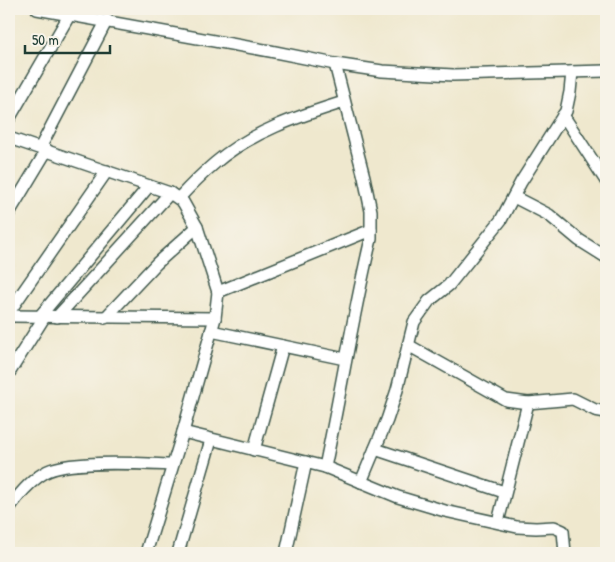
<svg xmlns="http://www.w3.org/2000/svg" width="615" height="562" font-family="'Patrick Hand',sans-serif">
<rect width="100%" height="100%" fill="#f7f3e8"/>
<filter id="ink" filterUnits="userSpaceOnUse"><feTurbulence type="fractalNoise" baseFrequency=".02" numOctaves="2"/><feDisplacementMap in="SourceGraphic" scale="10" xChannelSelector="R" yChannelSelector="G"/><feConvolveMatrix kernelMatrix="1 2 1 2 8 2 1 2 1" color-interpolation-filters="sRGB"/></filter>
<filter id="wash" filterUnits="userSpaceOnUse"><feTurbulence type="fractalNoise" baseFrequency=".0096" numOctaves="4" result="noise"/><feDisplacementMap in="SourceGraphic" scale="20" xChannelSelector="R" yChannelSelector="G"/><feGaussianBlur stdDeviation="1.12" result="paint"/><feColorMatrix in="noise" values="0 0 0 0 0 0 0 0 0 0 0 0 0 0 0 0 0 1.4 0 .05"/><feComposite in="paint" operator="in"/></filter>
<g filter="url(#wash)">
<rect width="100%" height="100%" fill="#efe8ce"/>
</g>
<g filter="url(#ink)">
<g fill="none" stroke-linecap="round" stroke-linejoin="round">
<defs>
<g id="street">
<polyline points="37,9 270,51 335,64 382,71 453,75 606,71"/>
<polyline points="563,115 606,181"/>
<polyline points="9,119 70,14"/>
<polyline points="9,138 170,193 183,202 197,227 218,292 215,318 183,432"/>
<polyline points="40,148 107,20"/>
<polyline points="514,197 549,215 579,240 606,257"/>
<path d="M179,198C190,186 202,174 215,163C251,132 299,116 344,102"/>
<polyline points="9,213 47,150"/>
<polyline points="218,292 371,230"/>
<polyline points="9,312 107,171"/>
<polyline points="9,316 215,318"/>
<polyline points="40,316 149,186"/>
<polyline points="57,317 170,193"/>
<polyline points="105,318 157,263 197,227"/>
<polyline points="211,331 345,359"/>
<polyline points="408,345 506,400 528,403 573,399 595,410 606,412"/>
<polyline points="9,373 45,316"/>
<polyline points="375,449 504,492"/>
<polyline points="254,450 283,346"/>
<path d="M325,467C341,391 353,314 371,239V211L364,177L335,64"/>
<polyline points="361,482 387,420 397,390 414,322 429,301 449,285 501,220 521,182 566,111 570,92 572,72"/>
<path d="M9,508C19,495 29,482 44,473C65,459 145,464 172,465"/>
<polyline points="498,522 528,403"/>
<polyline points="146,553 183,432 325,467 398,497 445,511 517,527 536,528 554,527 563,531 565,553"/>
<polyline points="178,553 211,440"/>
<polyline points="286,553 306,462"/>
</g>
</defs>
<use href="#street" stroke="#3e574b" stroke-width="14"/>
<use href="#street" stroke="#fff" stroke-width="11"/>
</g>
</g>
<rect width="615" height="562" fill="none" stroke="#f7f3e8" stroke-width="30"/>
<path d="M25 45v8h85v-8" fill="none" stroke="#1f3d34" stroke-width="2.5"/>
<text x="32" y="45" font-size="15" fill="#1f3d34" stroke="#f7f3e8" stroke-width="4" paint-order="stroke">50 m</text>
</svg>
